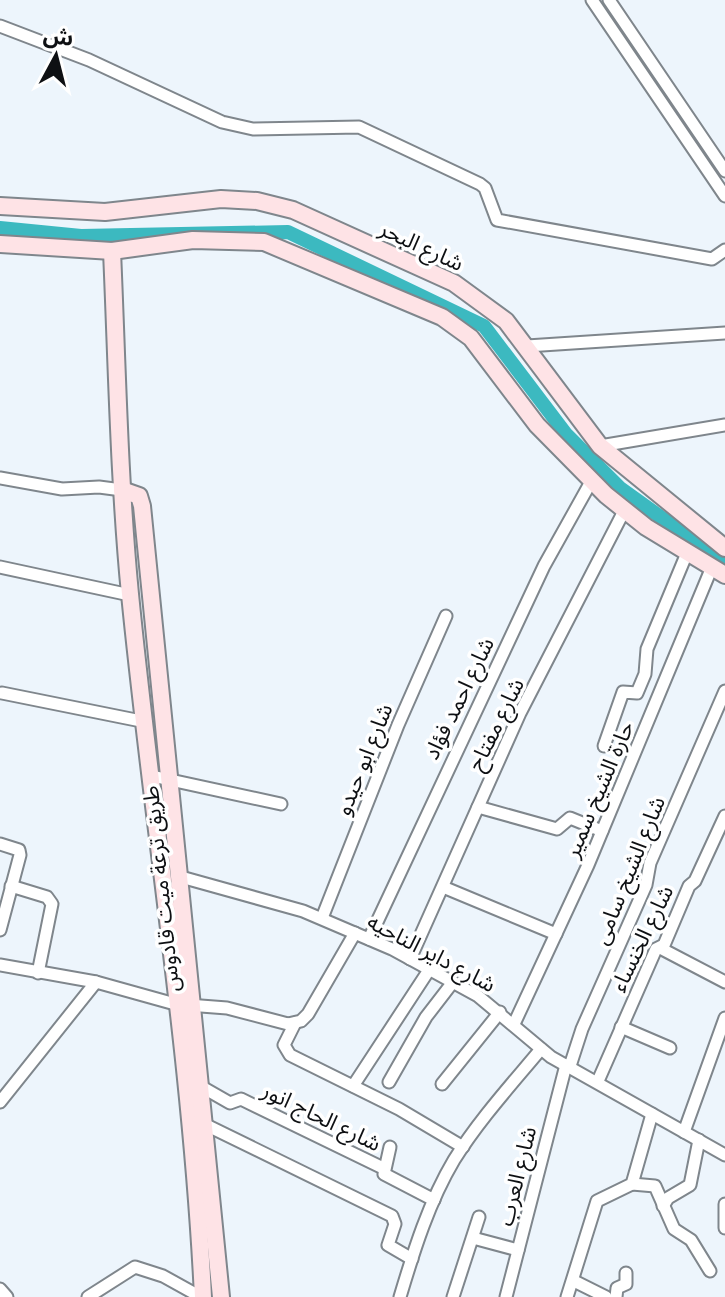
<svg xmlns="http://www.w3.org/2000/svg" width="725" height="1297" font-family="'Golos Text','Noto Sans Arabic',sans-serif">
<rect width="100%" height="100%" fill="#edf5fc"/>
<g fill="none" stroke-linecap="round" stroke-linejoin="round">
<polyline stroke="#3cb9c0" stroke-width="14" points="0,228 81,236 288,232 484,326 566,434 620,488 725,563"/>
<defs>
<g id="street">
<polyline points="592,0 725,196"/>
<polyline points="609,0 725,171"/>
<polyline points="0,26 89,60 222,122 253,129 359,127 480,184 485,188 497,220 712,259 725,250"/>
<polyline points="527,346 725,333"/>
<polyline points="600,446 725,425"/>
<polyline points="0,478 62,489 99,487 122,490"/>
<polyline points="0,567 130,595"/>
<polyline points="2,693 146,722"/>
<polyline points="604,746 623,692 637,693 645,674 647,649 687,553"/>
<polyline points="152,776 281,804"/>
<polyline points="478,807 557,829 570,818 602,831"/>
<polyline points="0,844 19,850 20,855 0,930"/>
<polyline points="181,877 303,911 392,949 478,996 551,1057 725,1155"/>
<polyline points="11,886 47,897 52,904 38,973"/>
<polyline points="443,887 556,934"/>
<polyline points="322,918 398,725 446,616"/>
<polyline points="369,939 544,566 592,480"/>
<polyline points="660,948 725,982"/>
<polyline points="410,959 520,713 624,511"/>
<polyline points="0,965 96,982 175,1004 227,1008 288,1024 301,1021 308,1014 355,933"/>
<polyline points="295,1023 284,1045 290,1055 399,1109 463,1147"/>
<polyline points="514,1024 588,865 712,567"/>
<polyline points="621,1027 670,1048"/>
<polyline points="570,1066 582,1029 646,885 650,863 725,691"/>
<polyline points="598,1081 656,949 664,945 689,886 695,881 725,816"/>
<polyline points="389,1082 426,1017 453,982"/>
<polyline points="442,1084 500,1012"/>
<polyline points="353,1086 429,970"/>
<polyline points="202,1087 230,1103 241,1099 383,1168"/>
<polyline points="0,1102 96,982"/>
<polyline points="206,1125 392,1216 395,1224 388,1245 412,1259"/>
<polyline points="684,1132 725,1018"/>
<polyline points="390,1147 384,1174 434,1200"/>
<polyline points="632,1184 655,1186 674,1229 691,1240 710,1271"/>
<polyline points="725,1204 725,1228"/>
<polyline points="663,1206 668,1198 690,1185 699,1140"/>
<polyline points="473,1238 518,1250"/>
<polyline points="574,1281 606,1297"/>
<polyline points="0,1289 7,1297"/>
<polyline points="88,1297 135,1267 163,1276 201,1297"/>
<path d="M400,1297C414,1250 429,1202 454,1160C479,1120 511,1085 541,1049"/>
<polyline points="453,1297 479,1217"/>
<polyline points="506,1297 566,1065"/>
<polyline points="567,1297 597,1201 632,1184 652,1114"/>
<polyline points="616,1297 617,1288 626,1284 626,1273"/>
</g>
<g id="secondary">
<polyline points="0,206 105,212 221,199 257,201 293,210 454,283 506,321 600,446 725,548"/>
<polyline points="0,244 112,251 193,240 264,242 442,317 471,338 537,425 606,495 646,527 725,575"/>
<path d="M112,251C117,365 119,480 130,594C153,828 192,1062 203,1297"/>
<polyline points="122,490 139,496 142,506 221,1297"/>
</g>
</defs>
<use href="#street" stroke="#7f868c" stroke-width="15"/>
<use href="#secondary" stroke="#7f868c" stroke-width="20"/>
<use href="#street" stroke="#fff" stroke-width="11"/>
<use href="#secondary" stroke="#fee3e6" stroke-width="16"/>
</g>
<g text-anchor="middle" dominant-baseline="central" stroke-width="7" stroke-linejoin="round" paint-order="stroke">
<g font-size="22" fill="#0e1013" stroke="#fff">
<text transform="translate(422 245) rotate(25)">شارع البحر</text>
<text transform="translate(458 698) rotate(-64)">شارع احمد فؤاد</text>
<text transform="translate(495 724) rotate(-64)">شارع مفتاح</text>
<text transform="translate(363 759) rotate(-68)">شارع ابو حيدو</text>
<text transform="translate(598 789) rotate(-67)">حارة الشيخ سمير</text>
<text transform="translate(628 870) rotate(-68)">شارع الشيخ سامى</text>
<text transform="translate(160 889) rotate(-96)">طريق ترعة ميت قادوس</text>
<text transform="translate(641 938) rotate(-64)">شارع الخنساء</text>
<text transform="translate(432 952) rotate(28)">شارع داير الناحيه</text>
<text transform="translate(322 1116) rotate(26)">شارع الحاج انور</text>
<text transform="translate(516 1176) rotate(-76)">شارع العرب</text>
</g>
</g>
<g transform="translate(56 56) rotate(7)" stroke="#ffffff" stroke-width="6" paint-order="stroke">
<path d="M0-6L14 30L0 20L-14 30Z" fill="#0e1013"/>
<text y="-12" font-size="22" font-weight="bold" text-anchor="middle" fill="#0e1013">ش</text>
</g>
</svg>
